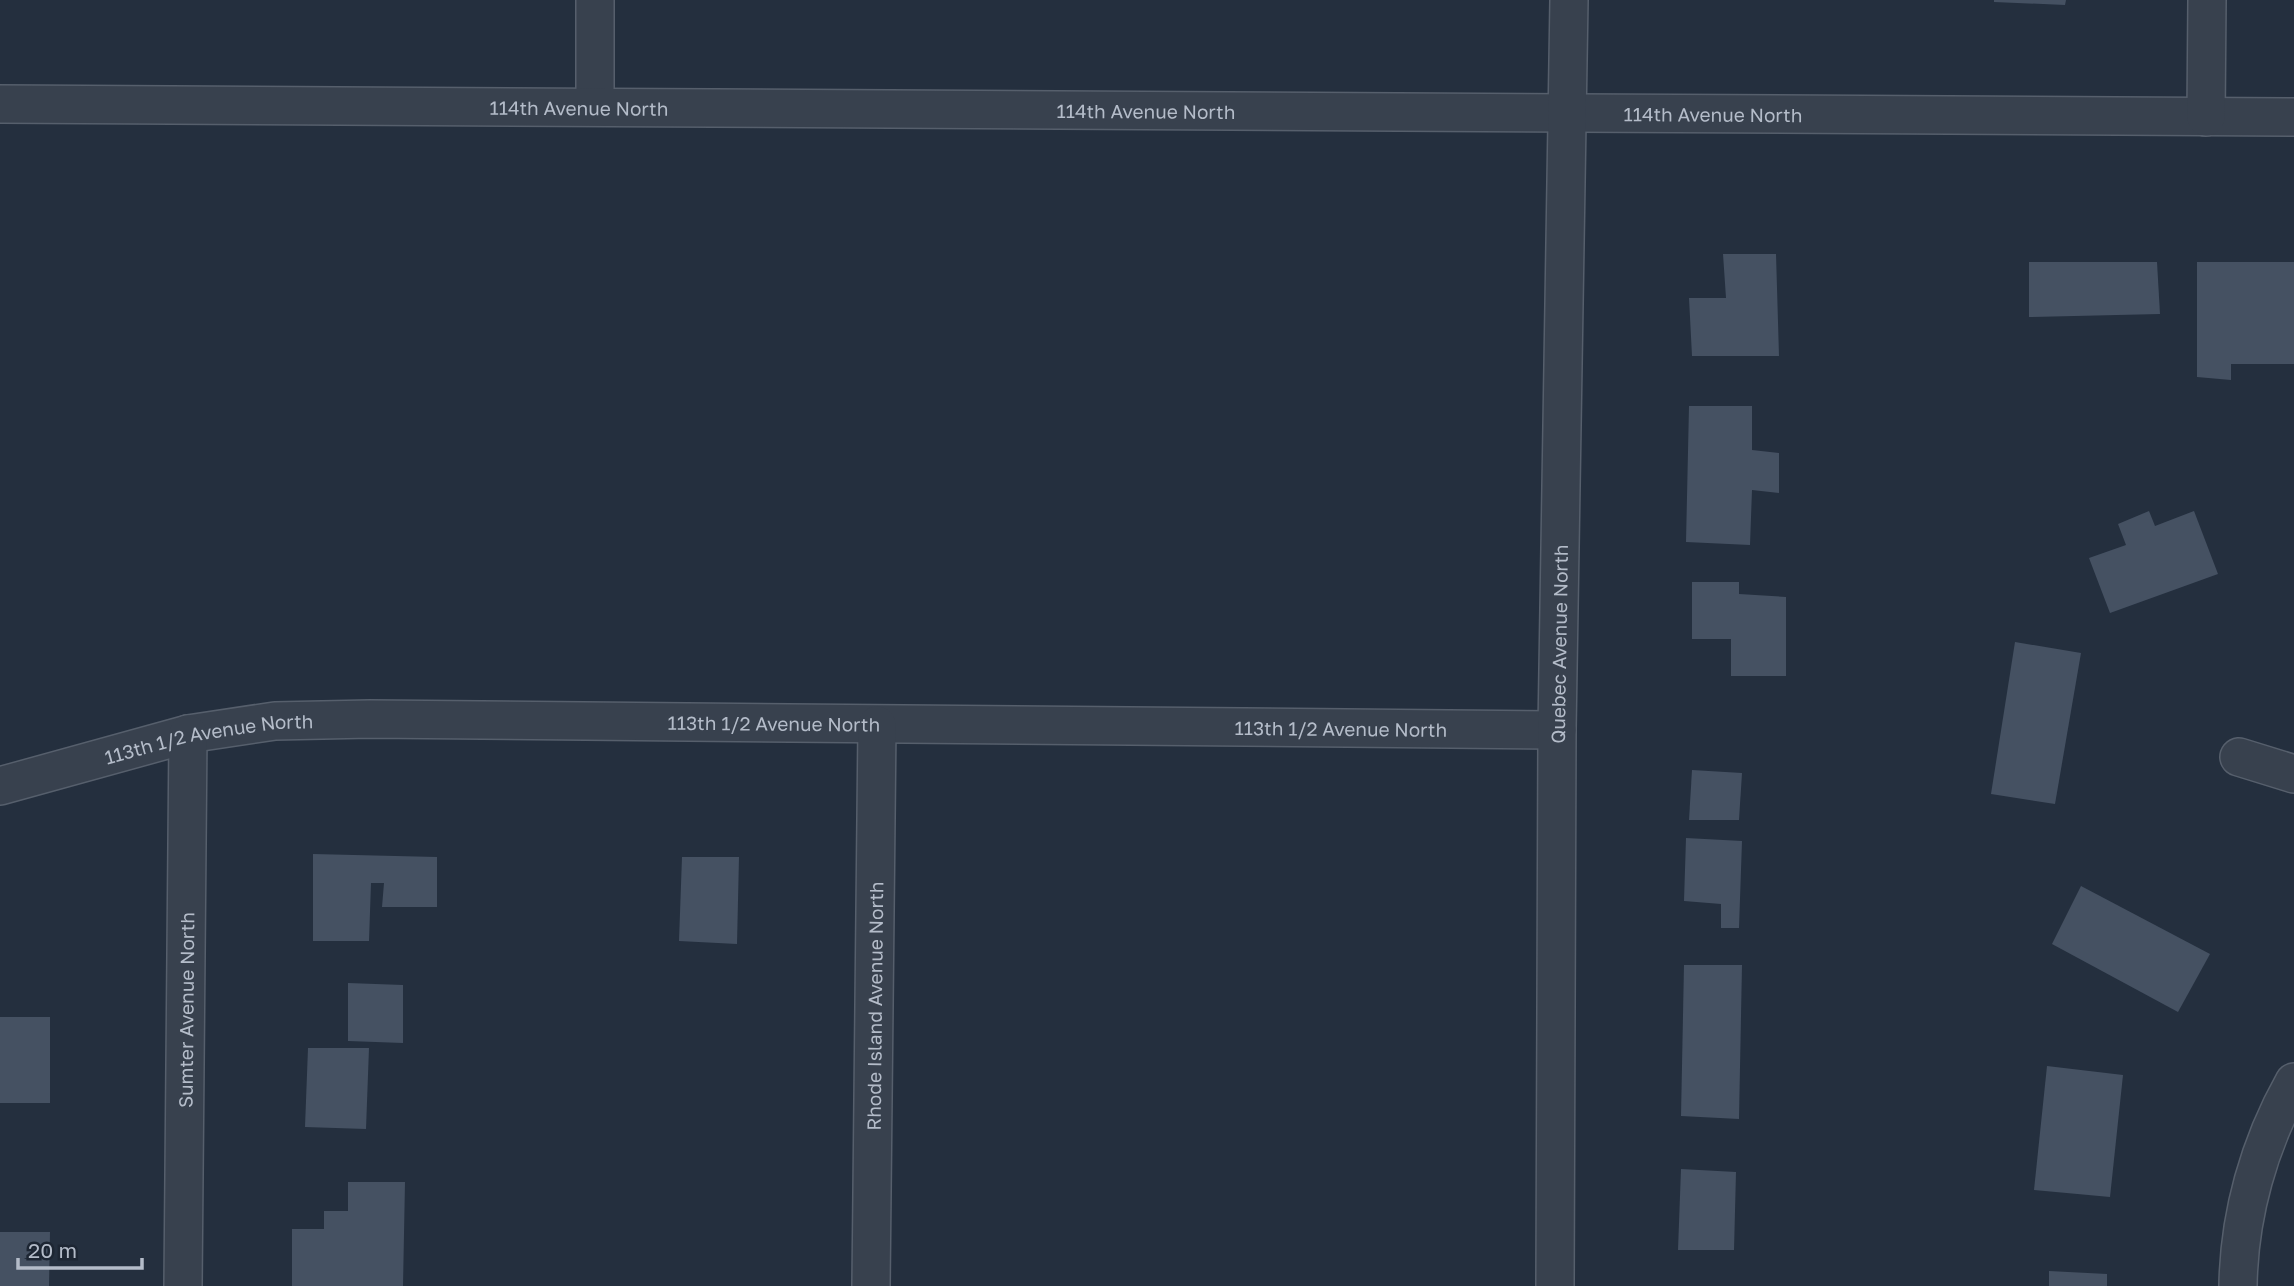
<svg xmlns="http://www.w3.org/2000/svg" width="2294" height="1286" font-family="'Golos Text',sans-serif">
<rect width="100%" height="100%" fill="#242f3e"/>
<g fill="#455162">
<polygon points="1994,0 2066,0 2065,5 1994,2"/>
<polygon points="1723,254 1776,254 1779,356 1692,356 1689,298 1726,298"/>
<polygon points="2029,262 2157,262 2160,314 2029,317"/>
<polygon points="2197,262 2294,262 2294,364 2231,364 2231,380 2197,377"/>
<polygon points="1689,406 1752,406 1752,450 1779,453 1779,493 1752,490 1750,545 1686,542"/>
<polygon points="2149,511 2155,526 2194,511 2218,574 2110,613 2089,558 2126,545 2118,524"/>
<polygon points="1692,582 1739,582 1739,594 1786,597 1786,676 1731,676 1731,639 1692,639"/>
<polygon points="2015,642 2081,653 2055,804 1991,794"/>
<polygon points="1692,770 1742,773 1739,820 1689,820"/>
<polygon points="1686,838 1742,841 1739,928 1721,928 1721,904 1684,901"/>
<polygon points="313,854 437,857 437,907 382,907 384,883 371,883 369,941 313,941"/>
<polygon points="682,857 739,857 737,944 679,941"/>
<polygon points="2081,886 2210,954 2178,1012 2052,944"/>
<polygon points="1684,965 1742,965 1739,1119 1681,1116"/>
<polygon points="348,983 403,985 403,1043 348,1041"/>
<rect x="0" y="1017" width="50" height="86"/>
<polygon points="308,1048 369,1048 366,1129 305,1127"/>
<polygon points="2047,1066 2123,1075 2110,1197 2034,1190"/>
<polygon points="1681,1169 1736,1172 1734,1250 1678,1250"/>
<polygon points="348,1182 405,1182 403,1286 292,1286 292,1229 324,1229 324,1211 348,1211"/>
<polygon points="0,1232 50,1232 49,1286 0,1286"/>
<polygon points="2049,1271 2107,1274 2107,1286 2049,1286"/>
</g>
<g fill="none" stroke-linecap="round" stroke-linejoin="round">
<defs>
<g id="street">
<polyline points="595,0 595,106"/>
<path id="s1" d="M0,104L2294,117"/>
<polyline points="2206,117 2207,0"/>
<polyline points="2239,757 2294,774"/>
<path id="s2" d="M0,786L188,734L275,721L370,719L1557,730"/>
<path id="s3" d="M183,1286L188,734"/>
<path id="s4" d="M871,1286L877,725"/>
<path id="s5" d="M1555,1286L1557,730L1569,0"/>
<path d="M2238,1286C2239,1215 2259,1144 2294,1082"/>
</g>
</defs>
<use href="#street" stroke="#565f6c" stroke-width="40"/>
<use href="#street" stroke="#38414e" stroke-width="37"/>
</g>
<g text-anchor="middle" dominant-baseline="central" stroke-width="5" stroke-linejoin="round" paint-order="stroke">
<g font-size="19" fill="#b4bcc9" stroke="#1d2633">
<text stroke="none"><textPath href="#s1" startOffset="579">114th Avenue North</textPath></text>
<text stroke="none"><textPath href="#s1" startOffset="1146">114th Avenue North</textPath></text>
<text stroke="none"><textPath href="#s1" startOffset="1713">114th Avenue North</textPath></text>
<text stroke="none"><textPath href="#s5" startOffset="642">Quebec Avenue North</textPath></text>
<text stroke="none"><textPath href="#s2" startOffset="782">113th 1/2 Avenue North</textPath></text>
<text stroke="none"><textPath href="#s2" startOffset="1349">113th 1/2 Avenue North</textPath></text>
<text stroke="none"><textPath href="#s2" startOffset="215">113th 1/2 Avenue North</textPath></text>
<text stroke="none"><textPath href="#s4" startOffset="280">Rhode Island Avenue North</textPath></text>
<text stroke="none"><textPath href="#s3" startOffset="276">Sumter Avenue North</textPath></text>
</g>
</g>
<path d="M18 1258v10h124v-10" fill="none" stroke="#b4bcc9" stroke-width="3.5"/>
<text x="28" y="1258" font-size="21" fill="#b4bcc9" stroke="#1d2633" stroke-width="5" paint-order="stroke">20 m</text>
</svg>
